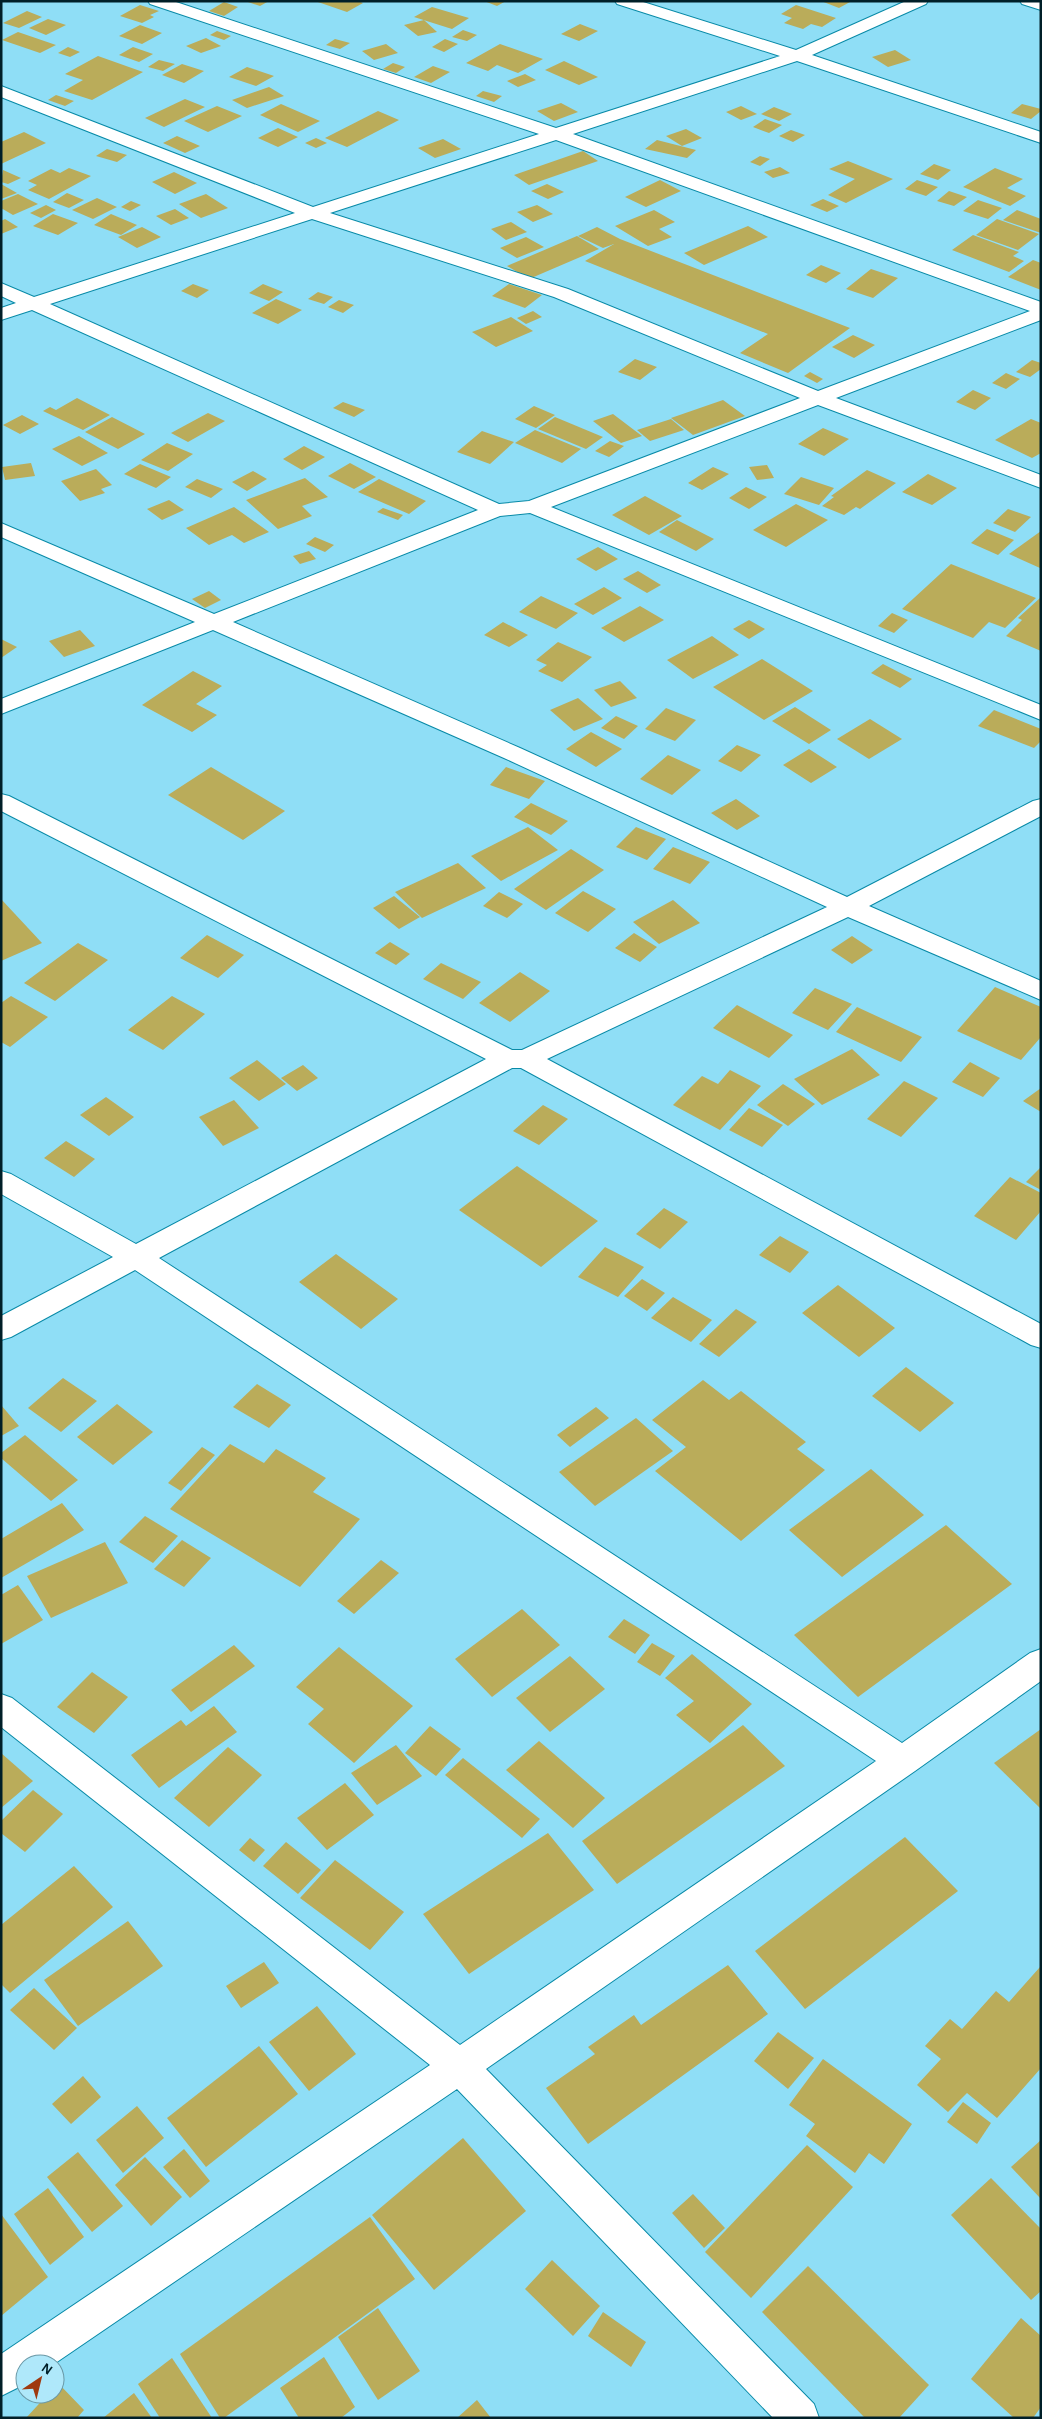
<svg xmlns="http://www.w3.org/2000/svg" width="1042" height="2419" font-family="'Alegreya Sans',sans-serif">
<rect width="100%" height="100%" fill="#8fdef6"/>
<g fill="#baac5a">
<polygon points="245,1 269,1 260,6"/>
<polygon points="315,1 358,1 363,3 347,12"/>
<polygon points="484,1 506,1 497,6"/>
<polygon points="821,1 846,1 850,2 839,8"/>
<polygon points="224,2 238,7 224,16 209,11"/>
<polygon points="140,5 159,11 150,15 154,17 142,23 120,16"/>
<polygon points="796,5 836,18 822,27 811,24 803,29 784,23 792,18 781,14"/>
<polygon points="432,7 469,18 452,29 414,17"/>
<polygon points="27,11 42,17 19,28 3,23"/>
<polygon points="48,19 66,25 46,35 29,28"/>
<polygon points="424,20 437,32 418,36 404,25"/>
<polygon points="580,24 598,31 579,41 561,34"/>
<polygon points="140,25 162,33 142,44 119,36"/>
<polygon points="463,30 477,35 467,41 452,37"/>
<polygon points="217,31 231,36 224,40 210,35"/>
<polygon points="18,32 56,45 40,53 2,40"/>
<polygon points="206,38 221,46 201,53 186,46"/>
<polygon points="335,39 350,43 340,49 326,45"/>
<polygon points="445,39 458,44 444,52 432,47"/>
<polygon points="386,44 398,53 374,60 362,51"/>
<polygon points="500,44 543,59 518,73 497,65 488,71 466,63"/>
<polygon points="68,47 80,52 70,57 58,53"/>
<polygon points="133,47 153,54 139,62 119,55"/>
<polygon points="895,50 911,60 888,67 872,57"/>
<polygon points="98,56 143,72 92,100 64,91 83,80 65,74"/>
<polygon points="159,60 175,64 163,71 148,67"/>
<polygon points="564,61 598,77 579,85 545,70"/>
<polygon points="393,63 405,67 396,73 383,69"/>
<polygon points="182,64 204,71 184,83 162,75"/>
<polygon points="433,66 450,72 431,83 414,77"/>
<polygon points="247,67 274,76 256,86 229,77"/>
<polygon points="525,74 536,80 518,87 507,81"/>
<polygon points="269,87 284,96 247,108 232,100"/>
<polygon points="483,91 502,96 494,102 476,96"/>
<polygon points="56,95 74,101 65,106 48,100"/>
<polygon points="185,99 205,107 164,127 145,118"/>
<polygon points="561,103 578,112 554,121 537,111"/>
<polygon points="281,104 320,121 298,132 260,115"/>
<polygon points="1022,104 1041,109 1041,111 1031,119 1011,113"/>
<polygon points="217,106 242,116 208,132 184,121"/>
<polygon points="741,106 757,114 741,120 726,112"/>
<polygon points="774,107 792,114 779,121 761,114"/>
<polygon points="378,111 399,120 347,147 325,138"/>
<polygon points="765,119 782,125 769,133 753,127"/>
<polygon points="278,128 298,137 278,147 258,138"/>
<polygon points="686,129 702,138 682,146 666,136"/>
<polygon points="791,130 805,135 793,142 779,136"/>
<polygon points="24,132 46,143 1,164 1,142"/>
<polygon points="177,136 200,146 185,153 163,143"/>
<polygon points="316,138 327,143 316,148 305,143"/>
<polygon points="443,139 461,149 435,158 418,148"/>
<polygon points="657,140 696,150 687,158 645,149"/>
<polygon points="107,149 127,155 117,162 96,156"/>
<polygon points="583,151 598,161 529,185 514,175"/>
<polygon points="760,156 770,159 760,166 750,162"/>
<polygon points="848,161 893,179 846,203 828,195 855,179 829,169"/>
<polygon points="934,164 951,170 938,180 920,174"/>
<polygon points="780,167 790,173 773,178 764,172"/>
<polygon points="69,168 91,176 49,199 28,190 37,185 28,181 51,169 60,173"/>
<polygon points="995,168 1023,179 1007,188 1026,196 1010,206 963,187"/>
<polygon points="3,170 21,178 8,184 1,182"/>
<polygon points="174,172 197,183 175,194 152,182"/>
<polygon points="660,180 681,191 646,207 625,197"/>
<polygon points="917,180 938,187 926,196 905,189"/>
<polygon points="1,184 17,193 1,199"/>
<polygon points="547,184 564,192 548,199 531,191"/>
<polygon points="949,191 967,197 954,206 937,201"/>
<polygon points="67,193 84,200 69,208 53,202"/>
<polygon points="18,194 38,204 13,215 1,208 1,201"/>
<polygon points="206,194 228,208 201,218 179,204"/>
<polygon points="97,198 117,207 93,219 72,210"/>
<polygon points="823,199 839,206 827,212 810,205"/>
<polygon points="978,200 1002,208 988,219 963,211"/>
<polygon points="131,201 141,205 130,211 121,207"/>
<polygon points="46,205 56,210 41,218 30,213"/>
<polygon points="537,205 553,214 533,222 517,212"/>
<polygon points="175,209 189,218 171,225 156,216"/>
<polygon points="654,210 675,222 659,229 672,237 648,246 615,226"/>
<polygon points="1017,210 1041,219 1041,233 1003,220"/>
<polygon points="53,214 78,223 58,235 33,226"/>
<polygon points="111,214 137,225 121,235 94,225"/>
<polygon points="5,219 18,227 1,234 1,221"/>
<polygon points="997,219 1039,234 1018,250 976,235"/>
<polygon points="511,222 527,232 506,240 491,229"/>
<polygon points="748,226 768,237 704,265 684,253"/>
<polygon points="142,227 161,237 137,248 118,237"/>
<polygon points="597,227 620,239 850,328 788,373 740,353 768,334 585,261 614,244 603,248 578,236"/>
<polygon points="973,235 1019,252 1013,256 1024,261 1009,272 952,250"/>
<polygon points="577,236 599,249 529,279 507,266"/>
<polygon points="526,237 544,247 517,258 500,248"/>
<polygon points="1033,260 1041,263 1041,290 1008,277"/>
<polygon points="821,265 841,273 826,283 806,275"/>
<polygon points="871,269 898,278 873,298 846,289"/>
<polygon points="193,284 209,290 197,298 181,291"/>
<polygon points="263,284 283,292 269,301 249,293"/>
<polygon points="509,284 542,295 525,308 492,296"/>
<polygon points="318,292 333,297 324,304 308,299"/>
<polygon points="276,299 302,310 278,324 252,313"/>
<polygon points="339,300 354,305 343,313 328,307"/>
<polygon points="533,311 542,317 526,324 517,318"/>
<polygon points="511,317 533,331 496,347 472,332"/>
<polygon points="853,335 875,345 854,358 832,347"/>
<polygon points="635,359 657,367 640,380 618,372"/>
<polygon points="1032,360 1041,363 1041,369 1030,377 1016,372"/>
<polygon points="810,372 823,379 817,383 804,376"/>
<polygon points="1006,373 1020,379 1006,389 992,383"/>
<polygon points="973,390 991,398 975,410 956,402"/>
<polygon points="77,398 110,415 83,430 43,411 50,407 56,410"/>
<polygon points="723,400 745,416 693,435 671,418"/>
<polygon points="343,402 365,410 354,417 333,408"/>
<polygon points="534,406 555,415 536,428 515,419"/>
<polygon points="208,413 225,421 188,442 171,433"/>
<polygon points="613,414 642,436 621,443 593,421"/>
<polygon points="22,415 39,424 20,434 3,425"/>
<polygon points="112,417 145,434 118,449 85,432"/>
<polygon points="555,417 603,437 586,449 538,429"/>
<polygon points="671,419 684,430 650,441 637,430"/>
<polygon points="1031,419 1041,423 1041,453 1032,458 995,440"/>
<polygon points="823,428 849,439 824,456 798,444"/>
<polygon points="535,430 581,449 562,463 515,443"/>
<polygon points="482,431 514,442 490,464 457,452"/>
<polygon points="79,436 108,453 82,466 52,449"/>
<polygon points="610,441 624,446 609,457 595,451"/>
<polygon points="167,443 193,454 168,471 141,460"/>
<polygon points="304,446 325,457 302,470 283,459"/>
<polygon points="31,463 35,476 5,480 2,467"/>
<polygon points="350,463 376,477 354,489 328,476"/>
<polygon points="140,464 171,477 156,488 124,474"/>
<polygon points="767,465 774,478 757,480 749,467"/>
<polygon points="713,467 729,474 702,490 688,483"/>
<polygon points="96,469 112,485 101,489 105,493 80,501 61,481"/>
<polygon points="867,470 896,483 860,509 856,507 844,515 822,506 834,497 831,496"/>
<polygon points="253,471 267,479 247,491 232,482"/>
<polygon points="928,474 957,488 932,505 902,492"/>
<polygon points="801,477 834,488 819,505 784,494"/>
<polygon points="305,478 328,497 302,506 312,516 278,529 246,500"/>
<polygon points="197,479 223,489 211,498 185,487"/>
<polygon points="379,479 426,501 409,514 358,492"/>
<polygon points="746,487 767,497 749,509 729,498"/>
<polygon points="645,496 682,516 649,535 612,515"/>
<polygon points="169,500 184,510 162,520 147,509"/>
<polygon points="796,504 828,520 786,547 753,530"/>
<polygon points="234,507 269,532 244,543 232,535 209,545 186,528"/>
<polygon points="383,508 403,515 398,520 377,512"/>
<polygon points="1008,509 1031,517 1015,532 993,523"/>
<polygon points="677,520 714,539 696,551 659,532"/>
<polygon points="987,529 1014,540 998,555 971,543"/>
<polygon points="1041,531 1040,568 1009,554"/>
<polygon points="315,537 334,545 325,552 306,544"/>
<polygon points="598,547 618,559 596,571 576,559"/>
<polygon points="309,551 316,559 300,564 293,556"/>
<polygon points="951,564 1036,598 1005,628 989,622 973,638 902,609"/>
<polygon points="638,571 661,585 647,593 623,579"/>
<polygon points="604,587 622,598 593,615 574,604"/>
<polygon points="209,591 221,600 205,608 192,599"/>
<polygon points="541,596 578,613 556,629 519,612"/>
<polygon points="1040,598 1041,599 1041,651 1006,636 1022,620 1018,618"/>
<polygon points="640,606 664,620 624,642 601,628"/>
<polygon points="892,613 908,620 894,633 878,626"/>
<polygon points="749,620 765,629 749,639 733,629"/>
<polygon points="503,622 528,635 509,647 484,635"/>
<polygon points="80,630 95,646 64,657 49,641"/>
<polygon points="712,636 739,655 693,679 667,660"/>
<polygon points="1,639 17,647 1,658"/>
<polygon points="558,642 592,657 562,682 538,671 547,665 536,660"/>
<polygon points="762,659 813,691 764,720 713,687"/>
<polygon points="883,664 912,679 900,688 871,673"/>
<polygon points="193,671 222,686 196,704 217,715 192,732 142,705"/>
<polygon points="620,681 637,698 611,707 594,690"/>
<polygon points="578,698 603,719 574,731 550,710"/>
<polygon points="795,707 831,730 809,744 772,721"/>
<polygon points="666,708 696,720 675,741 645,729"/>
<polygon points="994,710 1041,729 1041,741 1034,748 978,726"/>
<polygon points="616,716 638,726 624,739 601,728"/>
<polygon points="870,719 902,739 869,759 837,739"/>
<polygon points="591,732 622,749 596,767 566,749"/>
<polygon points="737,745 761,755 741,772 718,761"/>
<polygon points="809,749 837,767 811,783 783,765"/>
<polygon points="668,755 701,770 672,795 640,779"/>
<polygon points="211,767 285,811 243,840 168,795"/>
<polygon points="506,767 545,781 529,799 490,785"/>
<polygon points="736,799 760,816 737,830 711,813"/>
<polygon points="531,803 568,821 551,835 514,817"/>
<polygon points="528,827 558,850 501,881 471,856"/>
<polygon points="636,827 666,839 647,860 616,847"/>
<polygon points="673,847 710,862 690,884 653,869"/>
<polygon points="571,849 604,870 546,910 514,889"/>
<polygon points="458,863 486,888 422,918 395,892"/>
<polygon points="583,891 616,909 588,932 555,913"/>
<polygon points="499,892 523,904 507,918 483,906"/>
<polygon points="394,896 420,917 399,929 373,908"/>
<polygon points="1,899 42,943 1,961"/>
<polygon points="673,900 700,923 659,944 633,922"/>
<polygon points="634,933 657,947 640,962 615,948"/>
<polygon points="207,935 244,955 218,978 180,958"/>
<polygon points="852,936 873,950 852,964 831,950"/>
<polygon points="390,942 410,954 396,965 375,953"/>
<polygon points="78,943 108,960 55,1001 24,983"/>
<polygon points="441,963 481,982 463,999 423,979"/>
<polygon points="520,972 550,991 510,1022 479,1003"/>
<polygon points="995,987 1041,1007 1041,1037 1021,1060 957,1031"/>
<polygon points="815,988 852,1004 828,1030 792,1013"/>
<polygon points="11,996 48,1017 10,1047 1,1042 1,1003"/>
<polygon points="172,996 205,1014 163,1050 128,1030"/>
<polygon points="737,1005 793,1035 769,1058 713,1028"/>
<polygon points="857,1007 922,1037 901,1062 836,1032"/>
<polygon points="852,1049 880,1075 822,1105 794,1079"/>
<polygon points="257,1060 286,1084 259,1101 229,1078"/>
<polygon points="970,1062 1000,1078 983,1097 952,1082"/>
<polygon points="303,1065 318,1078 297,1091 281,1078"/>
<polygon points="730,1070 761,1086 720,1130 673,1105 702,1076 718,1084"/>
<polygon points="904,1081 938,1098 901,1137 867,1119"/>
<polygon points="783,1084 815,1104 788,1126 757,1105"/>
<polygon points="1041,1088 1041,1112 1023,1101"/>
<polygon points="106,1097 134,1117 109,1136 80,1115"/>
<polygon points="234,1100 259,1128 223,1146 199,1117"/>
<polygon points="543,1105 568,1119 539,1145 513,1131"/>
<polygon points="749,1108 783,1125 762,1147 729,1130"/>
<polygon points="66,1141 95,1159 74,1177 44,1158"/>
<polygon points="517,1166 598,1221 541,1267 459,1210"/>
<polygon points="1041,1167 1041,1190 1026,1182"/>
<polygon points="1010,1177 1041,1193 1041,1211 1016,1240 974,1216"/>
<polygon points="664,1208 688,1222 660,1249 636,1234"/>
<polygon points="780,1236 809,1252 790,1273 759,1255"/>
<polygon points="605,1247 644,1267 618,1297 578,1277"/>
<polygon points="336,1254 398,1299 361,1329 299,1282"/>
<polygon points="642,1279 665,1293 647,1311 624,1296"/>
<polygon points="838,1285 895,1328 859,1357 802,1313"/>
<polygon points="673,1297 712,1320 691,1342 651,1318"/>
<polygon points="736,1309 757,1322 719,1357 699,1344"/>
<polygon points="906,1367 954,1403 920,1432 872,1396"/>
<polygon points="63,1378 97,1401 61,1432 28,1408"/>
<polygon points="703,1380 729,1400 741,1391 806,1442 797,1449 825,1470 741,1541 655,1471 686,1447 652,1420"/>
<polygon points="257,1384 291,1405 269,1428 233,1407"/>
<polygon points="117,1404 153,1432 113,1465 77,1437"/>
<polygon points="1,1405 19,1426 1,1436"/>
<polygon points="596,1407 609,1418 570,1447 557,1435"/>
<polygon points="636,1418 673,1451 595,1506 559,1472"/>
<polygon points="25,1435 78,1480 51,1501 1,1458 1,1453"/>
<polygon points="230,1444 264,1463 276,1449 326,1478 313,1492 360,1519 300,1587 170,1509"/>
<polygon points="202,1447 215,1455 181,1491 168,1483"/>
<polygon points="871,1469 924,1515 842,1577 789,1530"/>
<polygon points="62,1503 84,1530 1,1578 1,1539"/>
<polygon points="145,1516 178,1536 153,1563 119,1542"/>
<polygon points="946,1525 1012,1584 858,1697 794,1635"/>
<polygon points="182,1540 211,1558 184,1587 154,1569"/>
<polygon points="105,1542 128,1583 51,1618 27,1576"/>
<polygon points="381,1560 399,1573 354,1614 337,1601"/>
<polygon points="18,1585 43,1620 1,1644 1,1595"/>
<polygon points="522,1609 560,1645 492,1697 455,1659"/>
<polygon points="624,1619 650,1635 635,1654 608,1637"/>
<polygon points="652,1643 675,1656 660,1676 637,1662"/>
<polygon points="234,1645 255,1666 191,1712 171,1690"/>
<polygon points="339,1647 413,1706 354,1763 308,1724 324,1709 296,1687"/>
<polygon points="692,1654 752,1704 710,1743 676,1715 694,1701 665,1678"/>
<polygon points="570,1656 605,1689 550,1732 516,1698"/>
<polygon points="92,1672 128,1697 94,1733 57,1707"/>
<polygon points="214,1706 237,1732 159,1788 131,1755 181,1720 186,1726"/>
<polygon points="743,1725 785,1766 617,1884 582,1841"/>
<polygon points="430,1726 461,1749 436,1776 405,1753"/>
<polygon points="1041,1729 1041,1809 994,1763"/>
<polygon points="539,1741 605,1798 573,1828 506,1770"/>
<polygon points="396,1745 422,1776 377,1805 351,1773"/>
<polygon points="228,1747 262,1775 209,1827 174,1798"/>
<polygon points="1,1753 33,1781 1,1808"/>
<polygon points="463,1758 540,1819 522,1838 445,1775"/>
<polygon points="345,1783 374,1815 327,1850 297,1818"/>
<polygon points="33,1790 63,1814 25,1852 1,1833 1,1821"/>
<polygon points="548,1833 594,1890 469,1974 423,1914"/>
<polygon points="905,1837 958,1891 805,2009 755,1951"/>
<polygon points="250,1838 265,1850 254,1862 239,1850"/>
<polygon points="286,1842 321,1870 298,1894 263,1866"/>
<polygon points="335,1860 404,1912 370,1950 300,1898"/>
<polygon points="74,1866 113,1907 10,1993 1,1984 1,1925"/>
<polygon points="128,1921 163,1966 78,2026 44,1980"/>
<polygon points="264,1962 279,1983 241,2008 226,1986"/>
<polygon points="728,1965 768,2014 588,2144 546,2088 595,2054 588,2047 634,2015 641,2025"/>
<polygon points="1040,1967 1041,2068 997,2118 967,2093 948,2112 917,2085 941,2059 925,2046 950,2019 962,2029 996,1991 1009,2002"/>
<polygon points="34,1988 77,2028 54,2050 10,2010"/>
<polygon points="317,2006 356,2054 309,2091 269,2042"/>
<polygon points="778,2032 814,2058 788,2089 754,2061"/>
<polygon points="259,2046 298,2094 206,2167 167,2118"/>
<polygon points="823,2059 912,2124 884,2164 869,2153 855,2173 806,2136 815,2124 789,2105"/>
<polygon points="83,2076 101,2097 71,2124 52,2104"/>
<polygon points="963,2102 991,2123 977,2144 947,2122"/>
<polygon points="137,2106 164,2138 123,2173 96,2140"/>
<polygon points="463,2138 526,2211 434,2290 372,2215"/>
<polygon points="1041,2140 1041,2199 1011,2167"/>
<polygon points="807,2145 853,2187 751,2298 705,2252"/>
<polygon points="184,2149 210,2181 190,2198 163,2167"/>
<polygon points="78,2152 123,2206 92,2232 47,2177"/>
<polygon points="145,2157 182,2197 151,2226 115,2185"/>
<polygon points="991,2178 1041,2229 1041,2291 1031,2300 951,2215"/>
<polygon points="48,2188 84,2237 50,2265 14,2214"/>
<polygon points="693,2194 725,2228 704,2248 672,2213"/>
<polygon points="1,2214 48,2277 1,2316"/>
<polygon points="370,2217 415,2279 224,2418 220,2418 180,2354"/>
<polygon points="552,2260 600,2306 573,2336 525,2289"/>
<polygon points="808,2266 929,2385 899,2418 865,2418 762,2312"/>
<polygon points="378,2308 420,2371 378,2400 338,2337"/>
<polygon points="603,2312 646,2342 631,2367 588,2336"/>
<polygon points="1021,2318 1041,2336 1041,2407 1033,2418 1014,2418 971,2379"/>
<polygon points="324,2357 355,2407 341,2418 299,2418 280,2388"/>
<polygon points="172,2358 212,2418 160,2418 138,2384"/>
<polygon points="58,2383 84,2410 77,2418 26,2418 48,2394 55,2394 55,2387"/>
<polygon points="134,2393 152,2418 103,2418"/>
<polygon points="477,2400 491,2418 457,2418"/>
</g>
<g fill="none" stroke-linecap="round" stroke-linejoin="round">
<defs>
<g id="minor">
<path d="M148,1H173L556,128L780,56L617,4L615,1H640L796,50L906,1H928L926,4L812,55L1041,132V143L797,61L573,134L1041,302V320L836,398L1041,475V488L818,405L551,507L1041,705V720L530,513L500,516L233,622L520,748L847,897L1033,801L1041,799V816L869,906L1041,981V1000L848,917L547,1059L1041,1324V1348L1031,1345L521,1068H512L159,1258L902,1743L1030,1653L1041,1649V1681L915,1771L486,2069L814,2404L819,2418H773L457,2089L54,2364H25V2384L1,2396V2354L430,2065L1,1727V1694L12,1698L460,2045L876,1761L135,1270L11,1337L1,1340V1316L113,1257L1,1194V1171L11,1174L136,1244L486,1059L1,811V794L9,796L512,1050H522L827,907L504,758L213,630L1,714V699L195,622L1,537V523L214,614L478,510L32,310L1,320V308L16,303L1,296V283L34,297L295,213L1,97V86L313,207L539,134L150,4ZM556,140L1030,311L818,391L568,289L330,213ZM312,219L554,297L800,398L529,501L499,504L50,304Z"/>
<polygon points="1020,1 1041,1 1041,10 1022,4"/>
</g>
</defs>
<use href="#minor" stroke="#088aa7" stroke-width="2"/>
<use href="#minor" fill="#fff" fill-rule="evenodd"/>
</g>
<rect width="1042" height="2419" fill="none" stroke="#001f28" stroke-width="5"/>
<g transform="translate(40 2379) rotate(35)"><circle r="24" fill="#afe8fa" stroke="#6998a6"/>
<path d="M0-4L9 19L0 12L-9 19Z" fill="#9f390f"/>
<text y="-8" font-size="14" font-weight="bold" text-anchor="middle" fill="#001f28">N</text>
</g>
</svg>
